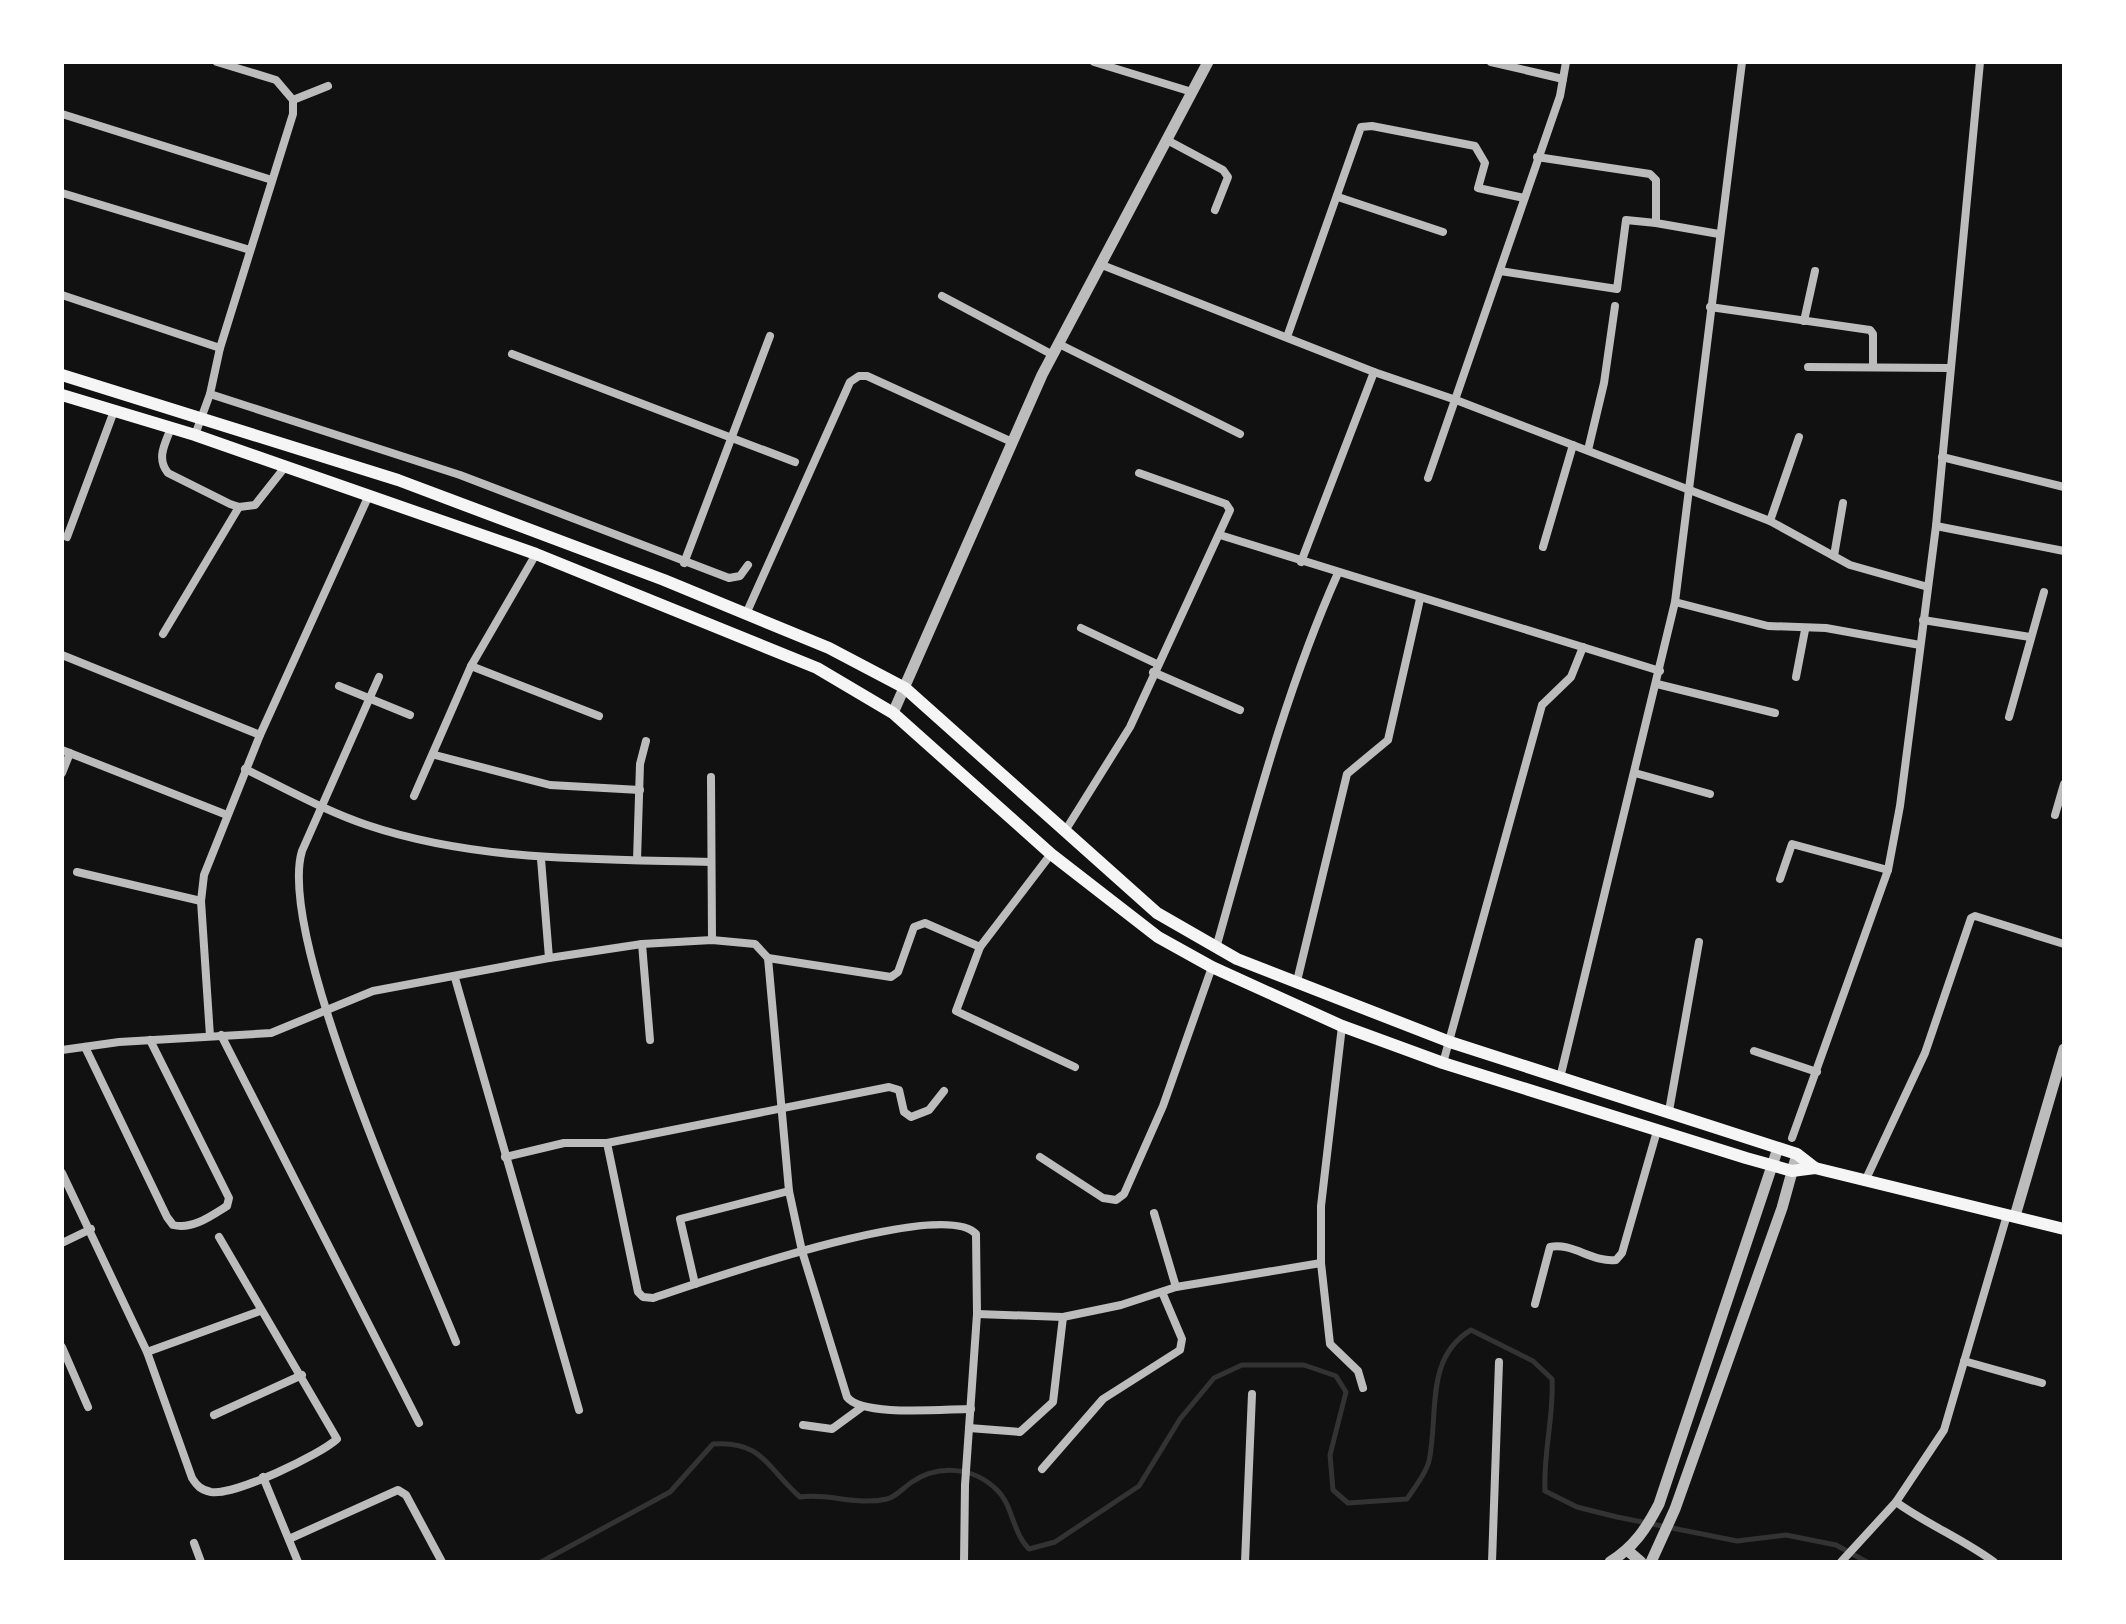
<svg xmlns="http://www.w3.org/2000/svg" width="2126" height="1624" font-family="'Work Sans',sans-serif">
<rect width="100%" height="100%" fill="#111"/>
<g fill="none" stroke-linecap="round" stroke-linejoin="round">
<path stroke="#333" stroke-width="5" d="M541,1562L670,1492L713,1444C762,1440 767,1468 800,1497C830,1493 857,1506 887,1499C896,1497 904,1487 912,1482C939,1464 974,1467 997,1490C1013,1505 1012,1532 1029,1549L1055,1542L1139,1486L1180,1419L1214,1378L1242,1365H1304L1336,1376L1346,1392L1330,1455L1333,1490L1348,1503L1407,1499C1414,1488 1426,1474 1429,1461C1439,1415 1424,1358 1471,1330L1533,1361L1552,1379C1554,1418 1543,1452 1545,1491L1577,1507L1617,1517L1737,1541L1786,1535L1836,1545L1867,1562"/>
<g stroke="#bcbcbc" stroke-width="8">
<polyline points="217,62 276,80 293,100 293,114 220,348 210,394 460,475 729,578 740,576 748,565"/>
<polyline points="1094,62 1192,92"/>
<polyline points="1491,62 1563,79"/>
<polyline points="293,100 328,86"/>
<polyline points="62,114 272,180"/>
<polyline points="1167,140 1223,170 1228,177 1215,210"/>
<polyline points="1537,157 1650,174 1656,180 1656,223 1719,234"/>
<polyline points="62,193 250,250"/>
<polyline points="1338,197 1443,232"/>
<polyline points="1102,265 1374,372 1456,400 1770,521 1850,565 1928,587"/>
<polyline points="1500,271 1617,289 1626,220 1656,223"/>
<polyline points="62,295 220,348"/>
<polyline points="942,296 1053,355"/>
<polyline points="1710,307 1870,330 1873,334 1873,366"/>
<polyline points="1804,321 1815,271"/>
<polyline points="1287,337 1361,127 1372,126 1475,146 1485,163 1478,188 1524,198"/>
<polyline points="1059,344 1240,434"/>
<polyline points="512,354 795,462"/>
<polyline points="1808,367 1949,368"/>
<path d="M171,428C165,444 156,458 168,473L230,504L239,507L255,505L285,467"/>
<polyline points="195,435 210,394"/>
<polyline points="1588,450 1604,383 1615,306"/>
<polyline points="1942,457 2064,487"/>
<polyline points="1428,478 1560,96 1566,62"/>
<polyline points="1770,521 1799,437"/>
<polyline points="1936,526 2064,551"/>
<polyline points="1220,535 1660,671"/>
<polyline points="67,537 114,411"/>
<polyline points="1543,547 1573,445"/>
<polyline points="1834,556 1843,503"/>
<polyline points="1301,562 1374,372"/>
<polyline points="684,563 770,336"/>
<polyline points="1675,602 1768,626 1826,628 1920,645"/>
<polyline points="746,614 850,382 859,376 867,376 1012,442"/>
<polyline points="1923,620 2030,637"/>
<polyline points="1081,628 1157,664"/>
<polyline points="163,634 239,507"/>
<polyline points="62,655 260,735"/>
<polyline points="471,666 599,716"/>
<polyline points="1153,672 1240,710"/>
<path d="M379,677L302,851C276,938 418,1248 456,1342"/>
<polyline points="1796,677 1805,630"/>
<polyline points="1657,684 1775,713"/>
<polyline points="339,686 410,715"/>
<polyline points="2009,717 2044,592"/>
<polyline points="62,750 227,815"/>
<polyline points="435,755 550,785 640,790"/>
<path d="M245,769C285,788 325,811 367,825C477,862 597,859 711,862"/>
<polyline points="62,773 70,753"/>
<polyline points="1635,773 1710,794"/>
<polyline points="711,777 712,940"/>
<polyline points="414,796 471,666 536,554"/>
<polyline points="2055,815 2064,784"/>
<polyline points="1065,831 1130,727 1230,510 1226,504 1139,473"/>
<polyline points="541,859 549,958"/>
<polyline points="637,860 640,764 646,741"/>
<polyline points="77,872 201,901"/>
<polyline points="1780,879 1792,844 1888,870"/>
<polyline points="642,944 650,1040"/>
<polyline points="980,947 956,1011 1075,1067"/>
<path d="M1216,948C1252,821 1284,694 1338,573"/>
<polyline points="768,958 891,977 898,972 914,927 925,923 980,947 1051,854"/>
<polyline points="455,978 579,1410"/>
<polyline points="1297,981 1347,774 1388,740 1420,599"/>
<polyline points="1342,1026 1321,1206 1321,1263 1330,1344 1358,1371 1363,1388"/>
<polyline points="221,1035 419,1423"/>
<polyline points="210,1036 201,901 204,875 260,735 369,495"/>
<path d="M85,1047L167,1217L173,1225C192,1230 211,1216 227,1206L229,1198L150,1040"/>
<path d="M62,1050L119,1042L271,1033L373,991L549,958L642,944L712,940L755,944L768,958L789,1191L802,1251L847,1397C862,1417 944,1409 971,1409"/>
<polyline points="1754,1051 1817,1072"/>
<polyline points="1443,1063 1542,705 1571,677 1583,647"/>
<polyline points="1560,1078 1675,602 1742,62"/>
<polyline points="1669,1111 1699,942"/>
<polyline points="1792,1138 1888,870 1900,806 1936,526 1980,62"/>
<path d="M607,1143L638,1292L643,1297L653,1298C701,1282 943,1197 976,1234L977,1314L965,1485L964,1562"/>
<polyline points="505,1157 564,1143 607,1143 889,1087 899,1090 904,1112 911,1117 929,1110 944,1091"/>
<polyline points="1040,1157 1103,1198 1116,1200 1124,1194 1163,1106 1212,967"/>
<path d="M62,1173L147,1352L192,1478C197,1486 201,1490 211,1492C234,1496 320,1455 337,1439L219,1237"/>
<polyline points="1866,1179 1925,1053 1971,918 1975,916 2064,944"/>
<polyline points="1154,1213 1176,1287"/>
<polyline points="62,1243 91,1229"/>
<polyline points="695,1284 680,1219 789,1191"/>
<path d="M1535,1304L1550,1247C1572,1242 1593,1263 1616,1260L1622,1253L1657,1131"/>
<polyline points="977,1314 1063,1317 1121,1305 1176,1287 1321,1263"/>
<polyline points="62,1347 88,1407"/>
<polyline points="147,1352 260,1311"/>
<polyline points="1964,1361 2042,1383"/>
<polyline points="214,1415 302,1375"/>
<polyline points="803,1425 832,1429 862,1407"/>
<polyline points="969,1428 1020,1432 1053,1402 1063,1317"/>
<polyline points="1042,1469 1103,1399 1180,1350 1182,1339 1162,1292"/>
<polyline points="263,1477 298,1562"/>
<path d="M1896,1502C1928,1525 1963,1539 1994,1562"/>
<polyline points="289,1539 398,1490 406,1495 442,1562"/>
<polyline points="194,1543 201,1562"/>
<polyline points="1245,1562 1252,1394"/>
<polyline points="1492,1562 1499,1362"/>
<polyline points="1841,1562 1896,1502 1944,1430 2007,1215"/>
</g>
<g stroke="#bcbcbc" stroke-width="11">
<polyline points="893,713 1042,375 1208,62"/>
<polyline points="2015,1216 2064,1049"/>
<polyline points="1627,1550 1641,1562"/>
<path d="M1610,1562C1634,1547 1646,1529 1659,1504L1778,1148"/>
<polyline points="1651,1562 1675,1509 1782,1208 1797,1154"/>
</g>
<g stroke="#f5f5f5" stroke-width="12">
<polyline points="62,375 398,480 664,580 829,648 905,688 1157,913 1237,959 1450,1042 1797,1154 1815,1168"/>
<polyline points="62,395 195,435 536,554 817,668 893,713 1051,854 1158,937 1212,967 1342,1026 1443,1063 1746,1158 1792,1171 1815,1168 2064,1229"/>
</g>
</g>
<rect width="2126" height="1624" fill="none" stroke="#ffffff" stroke-width="128"/>
</svg>
